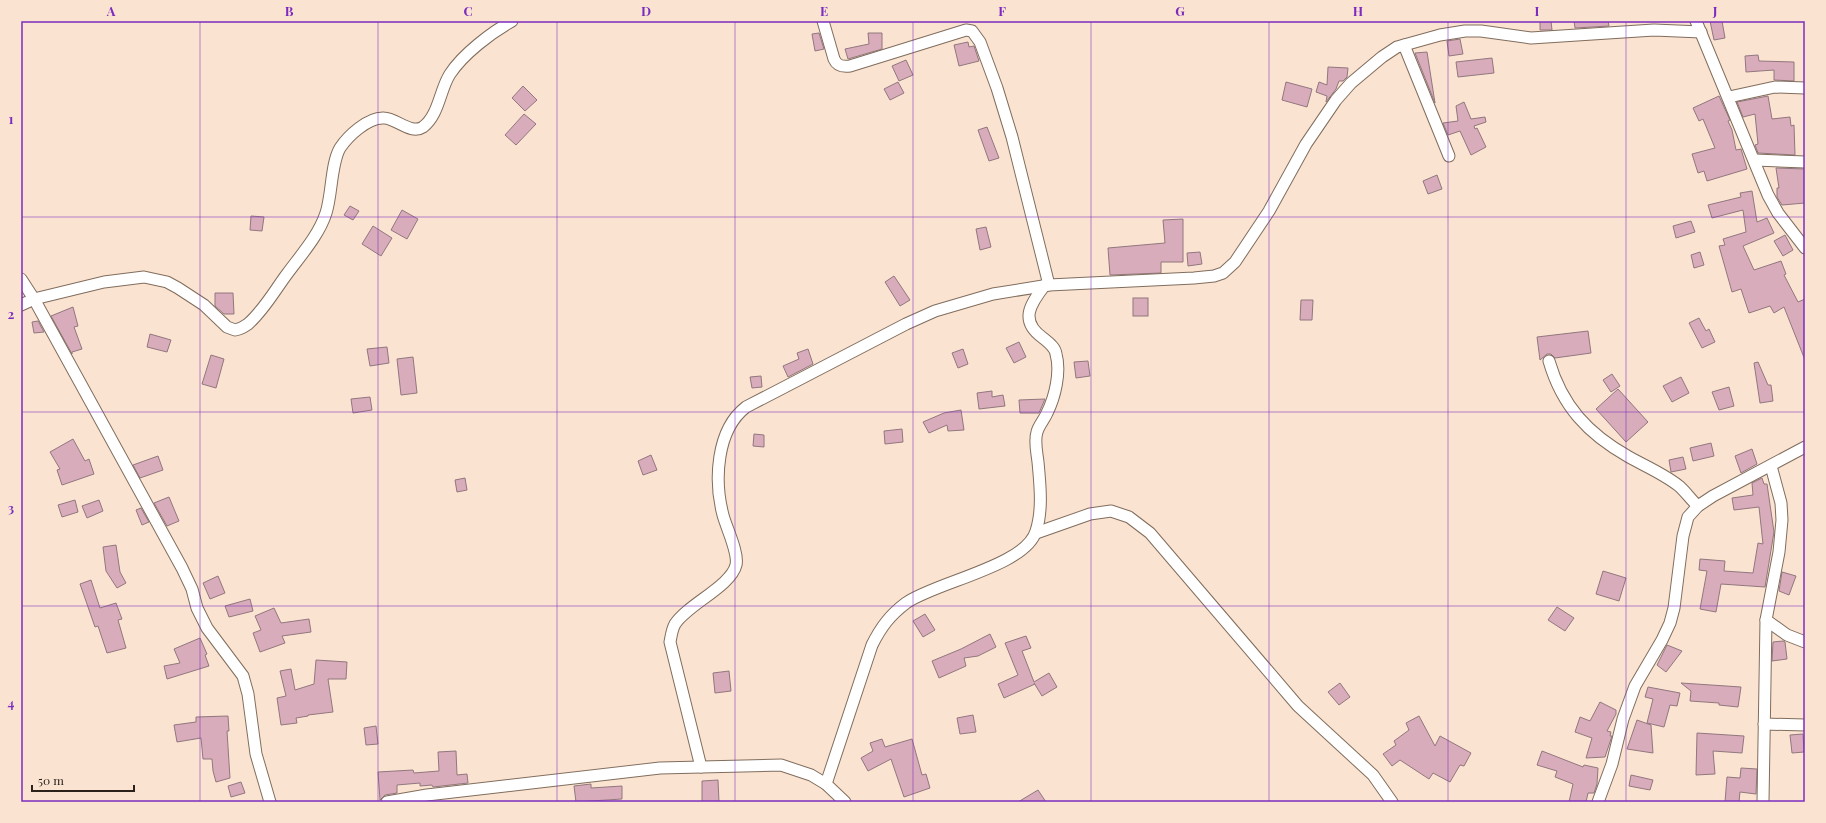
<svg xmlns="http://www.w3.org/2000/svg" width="1826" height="823" font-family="'Playfair Display',serif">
<rect width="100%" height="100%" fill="#fae3d1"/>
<g fill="#d8acba" stroke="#92777f">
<polygon points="1540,21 1551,21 1552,30 1540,30"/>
<polygon points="1574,21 1608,21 1609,26 1575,28"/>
<polygon points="1710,21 1722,21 1725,38 1714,40"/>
<polygon points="819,33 824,49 815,51 812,34"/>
<polygon points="868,33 882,33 882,49 848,59 845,49 869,44"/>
<polygon points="1460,39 1463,54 1449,56 1447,41"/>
<polygon points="968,42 969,47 974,46 979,61 959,66 954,45"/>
<polygon points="1427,52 1435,103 1415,53"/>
<polygon points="1758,55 1759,61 1794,62 1794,81 1774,80 1774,70 1746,72 1745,56"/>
<polygon points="1492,58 1494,73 1458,77 1456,62"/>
<polygon points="906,60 913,75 899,81 892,66"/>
<polygon points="1328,67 1348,68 1347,77 1343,81 1339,81 1336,89 1326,102 1327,96 1316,92 1319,82 1327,85"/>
<polygon points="898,82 904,93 890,100 884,89"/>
<polygon points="1286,82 1312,89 1307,107 1282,100"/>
<polygon points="523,86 537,100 525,111 512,98"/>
<polygon points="1719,96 1730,120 1728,121 1732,130 1736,150 1741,149 1747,169 1707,181 1704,171 1698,173 1692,154 1715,148 1703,119 1699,121 1693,108"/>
<polygon points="1768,96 1772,119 1790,117 1791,126 1794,125 1795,155 1758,153 1755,145 1758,144 1755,114 1743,117 1737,102"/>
<polygon points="1464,102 1471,119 1485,117 1486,122 1474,126 1475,129 1477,128 1486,147 1471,155 1460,131 1448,135 1443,123 1458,121 1456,106"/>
<polygon points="524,114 536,124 516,145 505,135"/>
<polygon points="987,127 999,158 989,161 978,130"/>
<polygon points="1776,168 1805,169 1805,203 1782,205 1777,197 1777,188 1779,188"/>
<polygon points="1437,175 1442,189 1428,194 1423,181"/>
<polygon points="1752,191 1757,222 1767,218 1774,233 1743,246 1754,270 1781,261 1786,274 1784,275 1798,302 1805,299 1805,360 1784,307 1774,313 1770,306 1749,313 1741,289 1732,292 1719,246 1725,245 1723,239 1746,232 1743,210 1712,218 1708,205 1741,197 1740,193"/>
<polygon points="350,206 359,211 353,220 344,215"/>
<polygon points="402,210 418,219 407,239 391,230"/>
<polygon points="251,216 264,217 262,231 250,230"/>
<polygon points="1183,219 1183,262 1161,262 1161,273 1110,275 1108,248 1165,243 1163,220"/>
<polygon points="1691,221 1695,232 1676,238 1673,226"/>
<polygon points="373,226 392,238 381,256 362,244"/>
<polygon points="986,227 991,247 980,250 976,229"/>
<polygon points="1785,235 1793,250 1783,256 1774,241"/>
<polygon points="1200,252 1202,264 1188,266 1187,253"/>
<polygon points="1700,252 1704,265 1694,268 1691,255"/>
<polygon points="894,276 910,300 900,306 885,282"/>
<polygon points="215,293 233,293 234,314 224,314 215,306"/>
<rect x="1133" y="298" width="15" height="18"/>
<polygon points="1301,300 1313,300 1312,320 1300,320"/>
<polygon points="73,307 78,326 74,327 82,349 72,352 72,354 51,316"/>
<polygon points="1699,318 1706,331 1709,329 1715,342 1702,348 1689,323"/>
<polygon points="38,321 44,332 34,333 32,322"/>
<polygon points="1588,331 1591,353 1555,358 1551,354 1547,354 1540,360 1537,337"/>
<polygon points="150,334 171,340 167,352 147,347"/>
<polygon points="1019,342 1026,357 1014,363 1006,348"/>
<polygon points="387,347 389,363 370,366 367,349"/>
<polygon points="808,349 813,364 788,377 783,366 799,359 797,353"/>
<polygon points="963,349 968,364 958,368 952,353"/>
<polygon points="211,355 224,359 216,388 202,384"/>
<polygon points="413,357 417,393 401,395 397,359"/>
<polygon points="1088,361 1090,376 1076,378 1074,362"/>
<polygon points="1758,362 1768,385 1771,385 1773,401 1760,403 1754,363"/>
<polygon points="1612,374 1620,386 1611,392 1603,380"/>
<polygon points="761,376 762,387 752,388 750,377"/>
<polygon points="1681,377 1689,393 1672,402 1663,386"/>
<polygon points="1729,387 1734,406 1719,410 1712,392"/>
<polygon points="1618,389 1648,422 1626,442 1596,409"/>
<polygon points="992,391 992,397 1003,395 1005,406 979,409 977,393"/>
<polygon points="370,397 372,410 353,413 351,399"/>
<polygon points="1045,399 1039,413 1020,413 1019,400"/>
<polygon points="961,410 964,430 948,431 947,425 929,433 923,422 944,413"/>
<polygon points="902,429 903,442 885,444 884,431"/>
<polygon points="754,434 764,435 764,447 753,446"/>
<polygon points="73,439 85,461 89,459 94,474 62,485 57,470 60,469 50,452"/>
<polygon points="1711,443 1714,456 1693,461 1690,448"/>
<polygon points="1752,449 1757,464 1741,473 1735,456"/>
<polygon points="651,455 657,470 643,475 638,461"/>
<polygon points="158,456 163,470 140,478 133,465"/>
<polygon points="1683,457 1686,469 1671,472 1669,460"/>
<polygon points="465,478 467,490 457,492 455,480"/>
<polygon points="1762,478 1764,484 1767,484 1774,532 1765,587 1721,584 1716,612 1700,609 1707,571 1699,570 1700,559 1725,561 1724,571 1753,573 1758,543 1763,544 1759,507 1734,510 1732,498 1753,495 1752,483"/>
<polygon points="169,497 179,521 167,526 154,503"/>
<polygon points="75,500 78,512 62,517 58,505"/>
<polygon points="99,500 103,511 87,518 82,506"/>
<polygon points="141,508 149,522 142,525 136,510"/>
<polygon points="116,545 120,572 126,583 117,588 106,571 103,547"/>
<polygon points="1603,571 1626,578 1619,601 1596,594"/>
<polygon points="1782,572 1796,576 1789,595 1779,591"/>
<polygon points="218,576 225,593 210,599 203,583"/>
<polygon points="91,580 100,608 116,603 122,619 118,620 126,648 107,653 98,626 95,627 80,584"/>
<polygon points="250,599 253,611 229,617 225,606"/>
<polygon points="1557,607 1574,618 1565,631 1548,620"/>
<polygon points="274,608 281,623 309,619 311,632 282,636 285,643 260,652 253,633 261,630 255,616"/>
<polygon points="925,614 935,630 923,637 913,621"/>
<polygon points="990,634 996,647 978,656 964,658 966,666 939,678 932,661 961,649"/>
<polygon points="1026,636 1031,648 1022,651 1034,682 1049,673 1057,687 1042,696 1034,683 1035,684 1004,698 998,684 1018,675 1005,643"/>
<polygon points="200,638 207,654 205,655 209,666 167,679 164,666 180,663 174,649"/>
<polygon points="1783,641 1785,642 1787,659 1772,661 1773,642"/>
<polygon points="1667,645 1682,651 1666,672 1657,665"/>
<polygon points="316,660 347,662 346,679 328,679 333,712 308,715 308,716 296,718 297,723 281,725 277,698 286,696 280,671 291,669 295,690 314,684"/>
<polygon points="729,671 731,691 715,693 713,673"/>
<polygon points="1340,683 1350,697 1339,705 1328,692"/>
<polygon points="1681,683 1741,687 1738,707 1719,705 1719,703 1690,701 1691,691"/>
<polygon points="1648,687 1680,693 1677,706 1670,705 1664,727 1647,723 1653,699 1645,697"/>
<polygon points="1600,702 1616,710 1616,714 1607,731 1611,732 1610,736 1612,736 1605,757 1586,758 1592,738 1575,732 1580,717 1590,721"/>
<polygon points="973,715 976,732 960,734 957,718"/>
<polygon points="228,716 229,731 227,731 230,778 216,782 213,771 212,759 203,759 201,738 177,742 174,725 196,722 196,717"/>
<polygon points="1419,716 1435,746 1440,736 1471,753 1464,766 1460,765 1450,782 1433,773 1429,779 1400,760 1392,766 1383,754 1396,745 1394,741 1409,730 1406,723"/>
<polygon points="1637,720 1651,725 1653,753 1627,749"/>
<polygon points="376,726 378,744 366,745 364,728"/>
<polygon points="1697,733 1744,736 1742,753 1713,751 1715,774 1696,775"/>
<polygon points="1803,734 1804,752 1792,753 1790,735"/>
<polygon points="882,739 885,747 912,739 922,775 926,774 930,788 904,797 891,759 868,771 861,758 873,751 870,743"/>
<polygon points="456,751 457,775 467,774 468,783 433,787 432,785 420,786 420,783 397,785 397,793 385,795 380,800 378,772 413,770 414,773 439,771 438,752"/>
<polygon points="1542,751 1583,767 1584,765 1598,768 1597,784 1594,793 1588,793 1586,802 1569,802 1573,784 1555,777 1557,771 1537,765"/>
<polygon points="1741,768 1757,769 1756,794 1740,792 1739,802 1725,802 1727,777 1740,778"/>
<polygon points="1631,775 1653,780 1650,790 1629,786"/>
<polygon points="718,780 719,802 702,802 702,781"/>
<polygon points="241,782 245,793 231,797 228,786"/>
<polygon points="591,784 591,788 622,786 622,799 576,802 574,786"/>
<polygon points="1038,790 1046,802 1018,802"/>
</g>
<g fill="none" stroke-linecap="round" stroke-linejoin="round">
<defs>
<g id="minor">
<path d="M823,21L834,59C837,66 842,67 850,66L966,30L972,31L980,42L997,88L1012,137L1049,285"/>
<polyline points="1696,21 1768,195 1778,213 1805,248"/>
<polyline points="1404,45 1449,156"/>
<polyline points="1729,97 1775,87 1805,88"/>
<polyline points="1755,160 1805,162"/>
<polyline points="21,279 34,299 182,568 192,589 197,608 207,628 243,676 248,694 256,754 270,802"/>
<path d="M21,305L34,299L104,282L144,277L167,282L178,288L204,305L227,327L235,330C240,329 244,327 248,324C264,310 275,290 287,274C301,255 319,235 326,213C332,195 331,163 340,148C348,136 368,117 384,118C396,118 411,135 423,127C439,115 440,89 450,74C463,54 492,32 512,21"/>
<path d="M1549,361C1562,406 1588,434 1629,457C1645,466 1664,474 1679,486C1686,492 1691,500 1698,506"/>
<polyline points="1036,533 1090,514 1111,511 1129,517 1150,533 1298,706 1373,775 1392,802"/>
<polyline points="1766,620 1787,635 1805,642"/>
<polyline points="1764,724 1805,725"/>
<path d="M701,767L670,642C671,637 672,629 675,624C687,605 731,586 736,565C739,553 726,527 723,515C714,481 716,430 746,407L906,324L935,311L993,294L1049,285L1194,278L1214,276L1223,273L1235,262L1269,211L1306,144L1336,100L1351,83L1382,57L1397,47L1440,35L1465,31H1481L1531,38L1654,30L1701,32"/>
<path d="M826,784L872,645C881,627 890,615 906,603C936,582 1026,566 1036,531C1043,510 1040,484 1038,462C1037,453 1034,441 1037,432C1039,425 1044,420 1047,413C1055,397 1061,372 1056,354C1055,347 1049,343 1043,338C1019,321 1030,304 1045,285"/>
<polyline points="387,802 427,795 660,768 781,765 811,775 826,784 845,802"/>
<polyline points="1598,802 1612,764 1623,719 1635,686 1662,640 1670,623 1674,608 1683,536 1688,517 1698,506 1713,496 1805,447"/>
<polyline points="1763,802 1766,620 1779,552 1782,520 1781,503 1771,466"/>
</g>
</defs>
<use href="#minor" stroke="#816d5d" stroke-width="13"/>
<use href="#minor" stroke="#fff" stroke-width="11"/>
</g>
<path fill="none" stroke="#7b2cbf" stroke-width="1" stroke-opacity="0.55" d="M200,21V802M378,21V802M557,21V802M735,21V802M913,21V802M1091,21V802M1269,21V802M1448,21V802M1626,21V802M21,217H1805M21,412H1805M21,606H1805"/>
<rect width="1826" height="823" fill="none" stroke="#fae3d1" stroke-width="44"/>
<path d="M32 785v6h102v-6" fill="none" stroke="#2a221b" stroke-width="2"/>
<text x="38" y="785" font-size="12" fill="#2a221b" stroke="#fae3d1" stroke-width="3" paint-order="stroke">50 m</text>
<rect x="22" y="22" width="1782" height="779" fill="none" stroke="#7b2cbf" stroke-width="1.5"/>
<g font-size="13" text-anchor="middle" font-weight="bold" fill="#7b2cbf">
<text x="111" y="16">A</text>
<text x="289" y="16">B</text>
<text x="468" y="16">C</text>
<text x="646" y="16">D</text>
<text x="824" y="16">E</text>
<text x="1002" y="16">F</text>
<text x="1180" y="16">G</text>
<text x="1358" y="16">H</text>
<text x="1537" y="16">I</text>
<text x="1715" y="16">J</text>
<text x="11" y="124">1</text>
<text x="11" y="319">2</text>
<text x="11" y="513">3</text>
<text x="11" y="708">4</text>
</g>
</svg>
